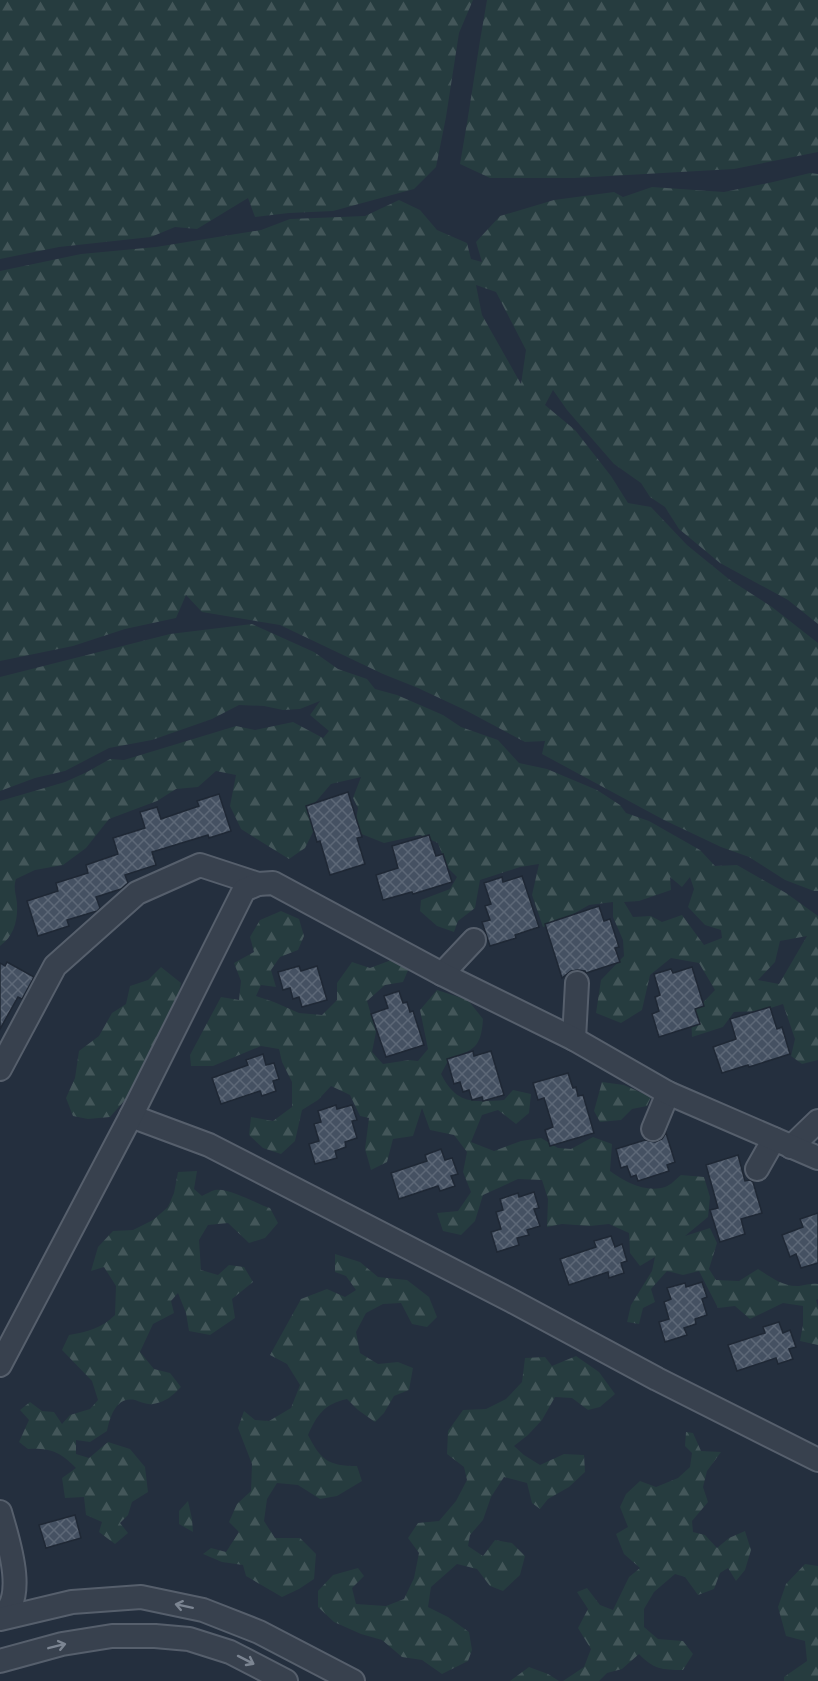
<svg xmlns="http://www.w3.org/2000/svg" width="818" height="1681" font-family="Overpass,sans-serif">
<defs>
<pattern id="forest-firs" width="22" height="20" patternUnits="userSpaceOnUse" patternTransform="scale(1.5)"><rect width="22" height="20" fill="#263c3f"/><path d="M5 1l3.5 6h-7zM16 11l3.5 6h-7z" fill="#435659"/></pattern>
<pattern id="building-cross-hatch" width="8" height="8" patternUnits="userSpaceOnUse" patternTransform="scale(1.5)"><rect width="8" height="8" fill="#455162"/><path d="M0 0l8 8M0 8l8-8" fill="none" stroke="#5d6877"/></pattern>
</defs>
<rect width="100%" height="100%" fill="#242f3e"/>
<g fill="url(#forest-firs)" fill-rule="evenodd">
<polygon points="0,0 473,0 459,33 446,117 436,167 414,189 333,211 289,213 255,217 248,198 197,229 175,227 151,237 59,247 0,259"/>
<path d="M487,0H818V152L734,169L574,178H490L460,164C470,109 477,54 487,0Z"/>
<path d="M810,173L818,174V624L788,600L720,563L679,529L665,507L650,497L641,483L614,464L567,410L553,390L545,405L575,430L611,476L628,503L651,507L687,545L730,580L772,607L818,643V891H814L785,880L749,857L721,847L664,820L542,754L545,741L525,742L467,711L418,688L383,674L280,625L202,612L186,595L176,618L125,629L73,646L0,661V271L81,254L156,247L261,230L290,219L365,216L399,200L420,210L437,230L467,243L471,259L482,262L476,242L500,216L554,200L614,192L623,197L652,187L724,192L773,182ZM476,285L496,292L526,350L521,384L482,315Z"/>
<path d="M252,624L314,652L338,669L367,679L375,689L397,695L443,715L461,727L498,740L519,763L547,769L597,790L620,805L626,813L649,821L700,850L715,866L737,865L786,893L818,916V1060L802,1064L791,1056L795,1039L783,1004L761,1011L734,1012L723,1027L692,1037L691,1015L715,990L699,963L671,958L650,975L642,1010L621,1023L596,1013L601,980L624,956L623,940L613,917V902L589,905L563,920L543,927L532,895L539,864L520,867L480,880L475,908L458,921L454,932L437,926L420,911L421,900L450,889L457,877L447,867L438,843L420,835L384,843L354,831L358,808L353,798L361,777L331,784L307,812L315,828L305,848L289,859L241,829L230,806L236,775L216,771L198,787L176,789L157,801L109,819L86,848L63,865L35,870L16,879C13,888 16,894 17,903C18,921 14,936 0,946V801L65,782L87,772L110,759L124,760L236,726L255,730L293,722L323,738L329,731L310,715L320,701L300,709L283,710L264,706L239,705L212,719L152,740L109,748L65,771L35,778L0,791V677L170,634ZM670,877L682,887L690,877L694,889L688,907L705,925L721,930L722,938L704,945L682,915L662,922L651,916L633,917L624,902L639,901L671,890ZM807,936L779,984L758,980L775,962L780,941Z"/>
<path d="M281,911L299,919L304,936L298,950L280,957L271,970L276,987L261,985L256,996L274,1002L299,1013L322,1015L337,1000V983L352,962L370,968L394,959L409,968L403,982L385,985L367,1001L376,1032L372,1052L383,1064L409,1060L418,1061L428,1049L420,1010L437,990L468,1000L483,1019C481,1048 474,1050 449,1059L441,1074C457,1105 473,1102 504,1100L513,1090L531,1094L529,1113L516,1124L498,1110L482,1115L471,1142L494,1151L521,1141L541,1138L558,1148L571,1149L593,1137L612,1144L610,1171C625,1182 646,1193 665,1187C671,1185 676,1179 681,1175L704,1177L710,1197L708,1217L685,1236L710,1228L717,1243L709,1269L716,1280L739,1281L758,1269C771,1277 783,1287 799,1286C806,1285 811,1283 818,1284V1299L816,1300L818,1307V1345L800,1341L803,1325V1306L783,1303L750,1319L735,1306L718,1308L699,1271L683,1275L667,1271L651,1289L655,1302L643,1308L639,1324L627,1322L631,1305L652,1271L655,1257L640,1266L630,1253L629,1233L609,1224L590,1226L562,1224L547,1227L548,1199L542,1180L518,1179L483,1195L475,1221L461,1235L443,1231L437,1213L458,1211L471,1192L463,1172L467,1152L454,1135L430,1130L422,1108L413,1136L393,1139L387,1162L371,1170L365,1149L369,1118L360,1116L350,1095L331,1086L318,1100L302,1110L295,1141L281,1154L263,1148L249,1135L251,1117L273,1121L292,1107V1082L282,1062L279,1049L261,1046L213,1066H191L190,1055L221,997L239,1000L241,981L234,963L254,952L250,937L260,920Z"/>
<polygon points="161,967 181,983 176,1007 148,1064 125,1100 110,1117 88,1119 73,1116 66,1098 75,1078 79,1051 99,1036 112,1013 126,1004 130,986 148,980"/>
<polygon points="602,1082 624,1085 651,1097 647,1106 632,1109 621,1120 600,1122 594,1111"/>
<path d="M197,1171L194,1189L202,1196C206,1194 211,1191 215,1190C228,1187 257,1204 270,1208L278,1223L265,1238L249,1243L228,1223L208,1225L199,1240L201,1270L218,1275L229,1265L244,1267L253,1282L232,1299L235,1318L210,1335L189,1331L186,1313L178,1293L171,1301L174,1313L153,1324L140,1352L154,1369L170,1373L181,1387C172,1396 166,1402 153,1404C147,1405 141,1402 135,1400C116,1396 110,1417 107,1431L90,1442L76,1440V1454L89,1458L108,1442L130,1449L145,1467L148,1492L132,1502L128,1515L120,1523L128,1533L115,1544L99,1532L102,1522L86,1515L84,1497L65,1498L62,1478L76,1468C60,1452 51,1448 28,1449L19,1442L29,1420L20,1410L30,1402L42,1411L54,1412L62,1424L70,1415L90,1409L98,1400L92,1381L62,1350L69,1335C87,1332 102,1328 115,1315L116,1286L104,1267L91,1271L98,1247L113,1231L133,1230L153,1220L168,1207L174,1193L178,1172Z"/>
<path d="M335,1254L360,1262L378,1277L407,1280L429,1297L437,1317L427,1327L412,1324L401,1303L383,1304L366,1313L356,1332L360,1353L378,1364L398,1362L413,1368L409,1390L394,1396L384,1413L375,1422L358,1410L347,1399C324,1404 317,1415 308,1435C321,1460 328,1466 357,1466L362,1481L337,1496L320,1499L298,1485L277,1483L267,1499L264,1521L275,1538H300L316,1554L314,1579L299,1589L282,1597L246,1576L243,1565L222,1562L203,1554L211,1548L226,1552L239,1532L229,1522L237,1504L251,1491L252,1464L238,1428L244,1411L255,1420L269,1421L291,1408L300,1385L287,1364L270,1355L301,1299L327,1289L345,1297L356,1290L346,1276L335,1272Z"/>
<polygon points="576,1356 599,1372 615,1394 600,1407 588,1410 572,1398 555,1397 542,1420 528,1435 514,1446 524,1455 540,1465 564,1454 584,1455 585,1472 569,1487 548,1499 540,1509 532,1503 527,1483 504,1477 491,1497 483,1520 470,1535 468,1546 483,1556 495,1540 512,1543 525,1556 520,1575 503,1591 490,1586 477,1569 457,1564 431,1587 428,1607 448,1617 469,1632 472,1650 468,1661 442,1674 422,1660 402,1657 382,1640 361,1634 334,1622 318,1607 318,1591 333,1575 358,1568 364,1576 352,1588 356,1604 386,1606 404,1599 414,1578 419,1553 408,1538 418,1523 439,1521 456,1501 467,1480 464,1467 447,1454 448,1431 463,1410 486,1409 506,1399 522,1382 525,1358 545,1357 552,1366"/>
<path d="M686,1432L693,1433L701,1451L721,1452L707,1471L703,1487L708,1502L692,1521L693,1532L705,1535L717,1548L729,1538L745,1531L751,1550L745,1570L736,1581L728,1568L720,1573L714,1589L698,1595L685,1577L675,1574L654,1592L644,1609V1627L658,1639L683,1641L693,1654L683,1670C662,1670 653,1669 639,1654L622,1669L607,1673L599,1681H563L584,1667L591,1649L578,1628L588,1609L577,1592L587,1588L600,1605L613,1610L629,1577L640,1568L624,1554L616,1534L628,1527L620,1507L626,1494L640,1481L656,1487L678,1478L690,1467L692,1453L685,1446Z"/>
<polygon points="188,1501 192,1519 193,1532 179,1524 179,1511"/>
<polygon points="805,1564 818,1566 818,1681 784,1681 784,1677 807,1661 805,1641 786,1636 778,1607 786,1584"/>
<polygon points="529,1667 548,1674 559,1681 510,1681"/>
</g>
<g fill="url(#building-cross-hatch)" stroke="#1f2835" stroke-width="1.5">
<polygon points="348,792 362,837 357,838 365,864 330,875 320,841 317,842 306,806"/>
<polygon points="219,794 231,831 209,838 208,835 152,852 156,865 125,875 128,883 121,889 96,897 100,908 97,911 67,920 69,926 38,936 27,901 58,891 56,883 88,873 86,865 118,854 113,838 145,828 140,812 157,807 161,819 199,806 197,801"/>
<polygon points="429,835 436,856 443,854 452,882 413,894 412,892 383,900 376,875 398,868 392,846"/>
<polygon points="522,876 539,927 515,935 516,938 490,946 482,922 490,920 485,906 491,904 484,883 502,877 503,882"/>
<polygon points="599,906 604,921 610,919 619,947 615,948 620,962 586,973 585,971 578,970 571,971 562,978 545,924"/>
<polygon points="7,962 34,977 22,999 18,997 0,1029 0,963 5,966"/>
<polygon points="299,966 301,971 317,966 327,1000 302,1007 299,997 293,999 290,988 283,990 278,972"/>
<polygon points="692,967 704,1006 695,1009 700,1024 659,1037 652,1014 659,1011 655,997 660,995 654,974 671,969 673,973"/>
<polygon points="399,991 403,1003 407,1002 410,1012 413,1011 424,1045 386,1057 371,1014 388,1008 384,996"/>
<polygon points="770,1007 777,1029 782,1027 790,1054 749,1067 748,1065 722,1073 713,1047 736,1039 730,1019"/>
<polygon points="473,1051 474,1056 491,1051 504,1095 483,1101 482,1097 472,1100 469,1090 463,1092 460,1082 454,1084 447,1059"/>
<polygon points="263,1054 266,1065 274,1063 279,1079 273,1081 276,1091 262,1096 260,1091 221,1104 212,1078 248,1065 246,1060"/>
<polygon points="568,1073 573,1088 576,1087 578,1096 583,1095 594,1133 550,1146 545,1130 553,1127 544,1098 538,1100 533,1083"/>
<polygon points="336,1105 337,1109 352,1105 357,1120 352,1121 357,1138 345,1142 346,1147 335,1151 337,1158 315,1164 309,1144 319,1141 314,1124 321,1122 318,1111"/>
<polygon points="666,1133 675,1162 667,1165 669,1171 638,1181 636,1175 631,1177 627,1166 621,1168 616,1149 645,1140 655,1142 662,1139"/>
<polygon points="441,1149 445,1160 452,1158 458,1174 451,1176 455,1186 440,1191 438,1186 399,1199 391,1173 427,1161 425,1155"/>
<polygon points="738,1155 745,1181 750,1180 753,1182 762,1213 741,1219 745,1234 720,1242 710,1210 718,1208 706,1165"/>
<polygon points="534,1192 539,1208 534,1209 540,1226 527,1230 529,1235 517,1238 519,1245 497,1252 491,1232 501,1229 496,1212 503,1210 500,1199 518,1193 519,1197"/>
<polygon points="818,1213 818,1263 801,1268 796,1254 790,1257 782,1235 803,1227 800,1219"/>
<polygon points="611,1236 615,1247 622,1244 627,1261 621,1263 624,1273 609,1278 608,1272 569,1285 560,1259 596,1247 594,1241"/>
<polygon points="702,1282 707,1297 702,1299 707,1315 695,1319 696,1324 684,1328 687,1335 665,1342 659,1322 669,1319 664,1302 671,1299 667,1288 685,1283 686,1287"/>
<polygon points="779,1322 783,1333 790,1330 796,1347 789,1349 793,1359 778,1364 776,1358 737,1371 728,1345 765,1333 763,1327"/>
<polygon points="75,1515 81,1538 46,1548 39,1525"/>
</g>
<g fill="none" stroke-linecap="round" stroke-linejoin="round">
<defs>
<g id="minor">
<polyline points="442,974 474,940"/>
<polyline points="574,1039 577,983"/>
<polyline points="0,1069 55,966 137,893 200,865 258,884"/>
<polyline points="131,1116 209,1145 512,1301 657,1379 818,1460"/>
<polyline points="653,1129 668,1093"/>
<polyline points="791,1147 818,1121"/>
<polyline points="757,1169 774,1139"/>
<polyline points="0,1365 131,1116 244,890 258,884 273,883 442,974 574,1039 668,1093 818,1158"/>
<path d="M0,1512C7,1537 29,1600 0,1617"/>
<polyline points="0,1619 72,1602 141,1597 203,1610 259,1632 353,1681"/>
<polyline points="0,1661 62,1644 112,1636 155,1636 189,1639 230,1652 286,1681"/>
</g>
</defs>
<use href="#minor" stroke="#565f6c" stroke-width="26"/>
<use href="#minor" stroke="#38414e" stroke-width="22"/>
</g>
<defs><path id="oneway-shaft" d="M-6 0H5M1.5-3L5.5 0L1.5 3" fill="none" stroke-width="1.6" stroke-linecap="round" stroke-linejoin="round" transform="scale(1.5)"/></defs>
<g stroke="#7c8592">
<use href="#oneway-shaft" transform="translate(184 1606) rotate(-168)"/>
<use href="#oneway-shaft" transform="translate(57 1646) rotate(-14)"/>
<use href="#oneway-shaft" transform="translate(246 1660) rotate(27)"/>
</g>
</svg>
